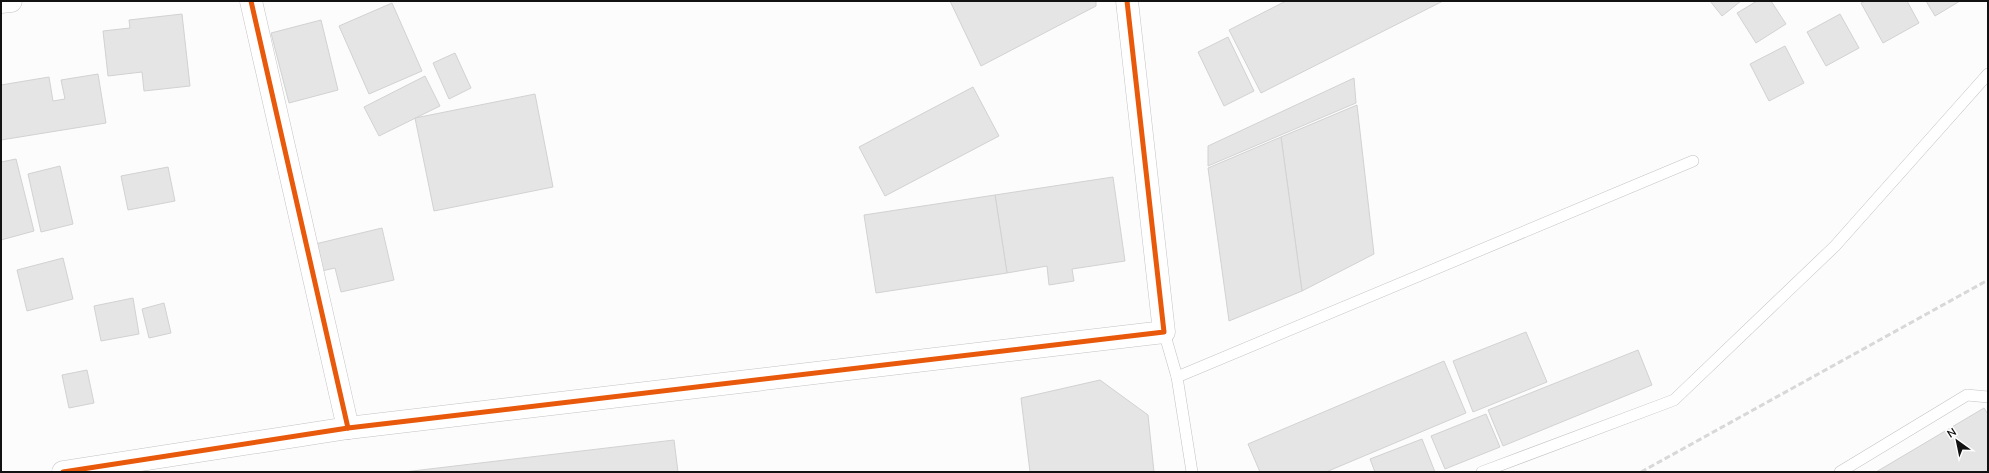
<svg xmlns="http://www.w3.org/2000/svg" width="1989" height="473" font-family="'Nunito Sans',sans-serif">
<rect width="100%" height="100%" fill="#fdfcfd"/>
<g fill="#e5e5e6" stroke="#d2d2d3">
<polygon points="950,1 1096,1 1096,6 981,66"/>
<polygon points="1286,1 1443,1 1261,93 1229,30"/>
<polygon points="1710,1 1741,1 1722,16"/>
<polygon points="1757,1 1771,1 1786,24 1756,43 1737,13"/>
<polygon points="1865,1 1907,1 1919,23 1883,43 1861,3"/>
<polygon points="1926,1 1960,1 1935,16"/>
<polygon points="392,3 422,71 369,94 339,26"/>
<polygon points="182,14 190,86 144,91 142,72 108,76 103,31 130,28 129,20"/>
<polygon points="1840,14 1859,48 1826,66 1807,32"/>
<polygon points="321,20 338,90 289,103 271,33"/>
<polygon points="1228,37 1254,91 1224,106 1198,52"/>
<polygon points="1785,46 1804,83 1769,101 1750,64"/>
<polygon points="455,53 471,88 449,99 433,63"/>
<polygon points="98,74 106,123 1,140 1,85 49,77 53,101 65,99 61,80"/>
<polygon points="425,76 440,106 379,136 364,107"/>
<polygon points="1354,78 1356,103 1208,166 1208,146"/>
<polygon points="973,87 999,136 885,196 859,147"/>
<polygon points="535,94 553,187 434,211 415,118"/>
<polygon points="1357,105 1374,254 1302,291 1281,137"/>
<polygon points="1281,137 1302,291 1229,321 1208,168"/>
<polygon points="16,159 34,231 1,240 1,162"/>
<polygon points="60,166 73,224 41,232 28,174"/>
<polygon points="168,167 175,201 128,210 121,176"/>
<polygon points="1113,177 1125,261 1072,269 1074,281 1049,285 1047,266 1007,273 995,195"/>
<polygon points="995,195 1007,273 876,293 864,215"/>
<polygon points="382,228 394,280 341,292 335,268 317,272 311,245"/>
<polygon points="63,258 73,299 27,311 17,270"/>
<polygon points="133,298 139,334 101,341 94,306"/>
<polygon points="164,303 171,333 149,338 142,309"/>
<polygon points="1526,332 1547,382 1473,412 1453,361"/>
<polygon points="1638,350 1652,385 1503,446 1488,410"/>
<polygon points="1444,361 1466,413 1326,472 1260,472 1248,444"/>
<polygon points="87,370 94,403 69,408 62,375"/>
<polygon points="1100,380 1148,415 1154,472 1030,472 1021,398"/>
<polygon points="1984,408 1988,414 1988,472 1876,472"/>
<polygon points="1486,414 1500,447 1445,469 1431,436"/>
<polygon points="1422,439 1435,472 1375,472 1370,459"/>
<polygon points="674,440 678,472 404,472"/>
</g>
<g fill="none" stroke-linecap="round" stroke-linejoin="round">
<defs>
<g id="service">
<polyline points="1164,332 1177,377 1192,472"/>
<polyline points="1177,377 1693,161"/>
<polyline points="1482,472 1674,400 1835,246 1988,74"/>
<polyline points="1840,472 1967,395 1988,397"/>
</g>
<g id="minor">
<polyline points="251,1 348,428"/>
<polyline points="1,2 11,1"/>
</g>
<polyline id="tertiary" points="63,472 348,428 1164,332 1127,1"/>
</defs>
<use href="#service" stroke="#c4c3c4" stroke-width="12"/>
<use href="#minor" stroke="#c4c3c4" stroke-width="23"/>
<use href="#tertiary" stroke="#c4c3c4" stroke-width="23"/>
<use href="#service" stroke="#fff" stroke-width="11"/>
<use href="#minor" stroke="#fff" stroke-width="22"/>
<use href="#tertiary" stroke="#fff" stroke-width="22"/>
<polyline stroke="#d9d8d8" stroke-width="3" stroke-dasharray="6 3" stroke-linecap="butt" points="1641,472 1988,280"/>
<defs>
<g id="cycleway">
<polyline points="251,1 348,428"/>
<polyline points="63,472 348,428 1164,332 1127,1"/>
</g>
</defs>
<use href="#cycleway" stroke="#fff" stroke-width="8"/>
<use href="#cycleway" stroke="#e8590c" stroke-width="5"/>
</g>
<rect width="1989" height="473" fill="none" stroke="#131213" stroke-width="4"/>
<g transform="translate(1957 441) rotate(327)" stroke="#ffffff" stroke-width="3" paint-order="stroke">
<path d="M0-3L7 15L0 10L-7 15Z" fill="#131213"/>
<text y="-6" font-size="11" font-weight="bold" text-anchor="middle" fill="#131213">N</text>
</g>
</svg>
